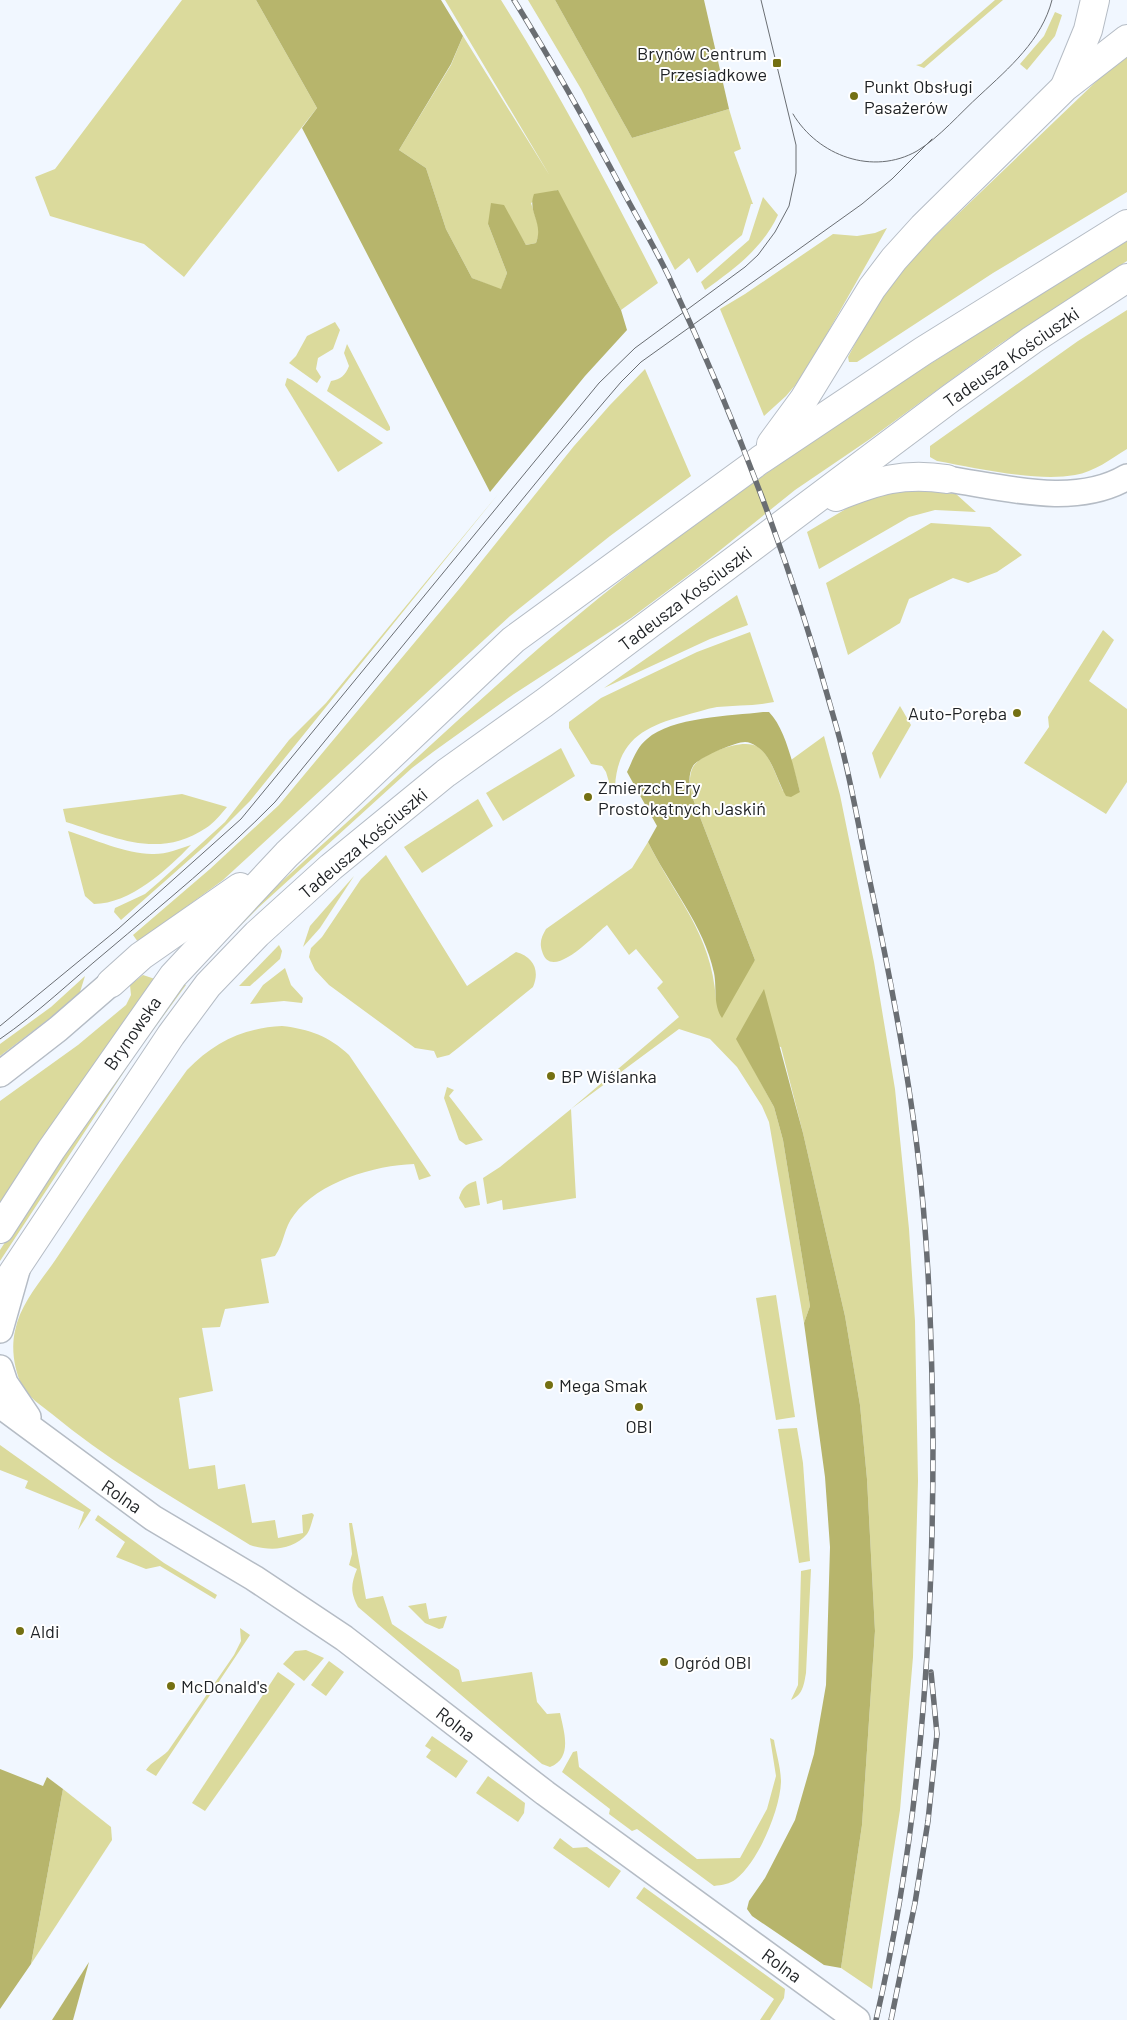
<svg xmlns="http://www.w3.org/2000/svg" width="1127" height="2020" font-family="Barlow,sans-serif">
<rect width="100%" height="100%" fill="#f1f7ff"/>
<g fill="#dbda9c">
<polygon points="182,0 256,0 317,108 184,277 144,244 50,216 35,177 55,169"/>
<path d="M445,0H501C559,92 609,187 658,283L621,310L557,190L531,203L540,231L536,243L526,245L520,235L488,224L507,273L501,290L472,278L446,229L426,168L399,150L451,65L463,36L550,176Z"/>
<polygon points="528,0 555,0 632,138 729,109 741,149 734,152 753,204 751,204 742,235 697,273 689,258 675,270 581,89"/>
<polygon points="995,0 1003,0 924,68 916,65 921,64"/>
<polygon points="1055,12 1062,15 1055,36 1027,70 1020,64 1044,36"/>
<polygon points="1127,52 1127,192 993,273 857,362 849,362 848,357 889,280"/>
<path d="M763,197L778,215C762,249 734,269 705,290L701,282L749,240Z"/>
<polygon points="887,228 803,376 786,396 764,416 720,309 745,294 833,234 857,236 875,233"/>
<path d="M1127,240V261L1000,344L870,439L795,490L698,568L631,618L514,694L433,752L412,768L259,907L209,957L196,973L189,971C246,912 308,858 368,803C462,716 555,629 658,552C808,439 967,339 1127,240Z"/>
<path d="M1127,310V449C1111,459 1094,472 1075,475C1036,482 976,468 937,461L930,457V446L1078,341Z"/>
<polygon points="335,322 340,330 333,349 318,358 316,369 321,377 317,383 289,363 296,356 307,336"/>
<path d="M347,344L390,427V430L387,431L327,391L331,381C341,379 345,376 349,366L344,353Z"/>
<polygon points="645,369 691,476 610,536 510,616 223,880 138,942 133,935 210,869 279,805 460,588 574,446 610,405"/>
<polygon points="287,378 292,380 383,443 338,472 285,385"/>
<polygon points="907,488 956,494 976,512 935,510 909,517 819,569 807,532 866,497"/>
<polygon points="499,493 250,801 207,844 121,920 114,912 115,908 145,894 159,882 225,822 289,740 326,703"/>
<polygon points="931,523 990,527 1022,555 997,572 968,583 953,578 909,599 900,623 848,655 826,583"/>
<polygon points="737,595 748,625 710,639 604,688"/>
<polygon points="1103,630 1114,640 1089,681 1127,709 1127,782 1106,814 1024,763 1049,727 1048,717"/>
<path d="M750,632L774,702C755,706 736,705 717,707C706,709 694,713 683,716C643,727 618,741 615,786L611,789L606,772L602,766L591,764L569,728V722L601,698L697,652Z"/>
<polygon points="900,706 911,725 880,779 872,753"/>
<path d="M824,736L840,795L874,962L895,1089L909,1229L915,1321L918,1481L913,1657L900,1810L872,1989L841,1968L862,1825L875,1631L867,1479L860,1405L845,1316L803,1133L781,1047L737,1039L774,1107L783,1140L810,1306L804,1323L769,1122L762,1106L737,1067L710,1039L679,1029L571,1109L576,1198L503,1210L502,1200L487,1204L483,1178L500,1167L571,1109L679,1017L657,988L663,982L636,949L629,955L607,925C596,933 551,984 542,951C539,942 542,936 546,929L632,868L648,842C676,899 711,932 716,999L755,960L695,804C691,793 687,779 693,767C701,753 745,737 758,747C771,756 776,777 783,791L800,792L791,760Z"/>
<polygon points="561,748 575,776 503,821 486,793"/>
<path d="M182,794L227,807C221,814 214,823 206,828C158,860 115,837 66,822L63,809Z"/>
<polygon points="478,799 493,826 422,873 404,847"/>
<path d="M68,831C93,839 129,855 154,854C167,854 179,849 191,845C168,869 130,904 94,904L85,896Z"/>
<path d="M386,855L467,986L516,952C534,957 540,971 533,987L458,1048L449,1055L437,1058L434,1051L415,1048L329,985L315,970L309,957L311,948L322,937L361,879Z"/>
<polygon points="354,876 320,928 303,947 310,926"/>
<polygon points="279,945 282,951 280,959 250,986 239,986"/>
<polygon points="285,968 291,985 303,998 302,1003 284,1001 250,1004 263,985"/>
<polygon points="143,975 158,980 0,1214 0,1101 78,1045 126,1005 131,995 130,985"/>
<polygon points="85,976 80,992 74,1000 0,1056 0,1044 51,1007"/>
<polygon points="179,983 186,985 137,1052 0,1261 0,1250 142,1034"/>
<path d="M282,1026C309,1029 329,1036 349,1055L431,1176L419,1180L414,1164C375,1165 318,1182 294,1215C284,1227 284,1244 275,1256L261,1259L269,1303L225,1309L220,1327L202,1328L213,1391L179,1398L189,1469L215,1465L218,1489L245,1484L252,1523L275,1520L278,1538L303,1533L302,1515L312,1513L314,1515C312,1521 310,1530 307,1534C292,1551 269,1551 250,1545C183,1503 113,1465 52,1414C42,1406 28,1397 22,1386C14,1369 11,1348 15,1331C20,1304 41,1281 56,1259C98,1195 142,1132 187,1070C214,1042 243,1028 282,1026Z"/>
<polygon points="447,1087 454,1090 449,1096 483,1140 466,1145 459,1140 444,1098"/>
<path d="M476,1181L480,1205L465,1208L459,1198C462,1188 466,1184 476,1181Z"/>
<polygon points="776,1295 795,1417 776,1420 756,1298"/>
<polygon points="797,1428 803,1463 810,1561 799,1563 778,1429"/>
<polygon points="0,1445 91,1510 78,1530 84,1512 25,1488 28,1481 0,1470"/>
<polygon points="98,1515 164,1563 217,1595 215,1599 160,1566 146,1569 116,1557 125,1542 95,1520"/>
<path d="M349,1523H352L366,1599L383,1596L392,1624L459,1670L462,1682L532,1672L537,1702L547,1714L560,1713C564,1732 573,1758 550,1767L542,1764L358,1607C350,1592 351,1584 357,1569L349,1565L352,1554Z"/>
<path d="M811,1569L806,1673C804,1684 803,1695 791,1700L798,1685L801,1571Z"/>
<polygon points="426,1603 429,1619 447,1616 443,1628 439,1629 425,1623 408,1606"/>
<path d="M240,1628L250,1635L156,1776L146,1770C152,1761 160,1759 168,1751L234,1655L241,1641Z"/>
<polygon points="306,1650 324,1658 304,1681 283,1664 295,1651"/>
<polygon points="329,1661 344,1672 326,1696 311,1685"/>
<polygon points="278,1672 295,1684 205,1811 192,1803"/>
<polygon points="432,1736 468,1761 456,1778 426,1757 431,1750 425,1746"/>
<path d="M770,1738L774,1740C776,1753 781,1768 781,1782C780,1810 758,1862 736,1879C730,1884 722,1885 714,1886L637,1829L632,1831L609,1814L610,1809L562,1772L573,1752L577,1751L579,1767L697,1859L740,1858L767,1809L776,1776Z"/>
<polygon points="488,1776 525,1803 524,1813 518,1822 476,1793"/>
<polygon points="63,1789 111,1827 112,1840 31,1964"/>
<polygon points="560,1838 573,1848 587,1847 621,1871 609,1888 553,1848"/>
<polygon points="644,1887 785,1989 784,1998 770,2020 760,2020 774,1999 636,1898"/>
</g>
<g fill="#b7b56c">
<path d="M256,0H441L463,36L451,64L399,150L426,168L446,229L472,278L501,289L507,273L488,224L491,203L504,205L526,245L536,243C544,222 527,213 534,194L558,190L621,310L627,330L585,376L490,492L302,128L317,108Z"/>
<polygon points="555,0 704,0 729,109 632,138"/>
<path d="M763,712H769C786,729 794,769 800,792L791,797L786,796C777,781 772,755 756,746C753,744 749,742 745,742C735,742 698,758 693,766C686,778 691,793 695,804L755,960L722,1018C713,1005 717,988 714,973C704,925 669,885 648,842L657,826L627,772C633,760 636,748 647,739C671,717 731,716 763,712Z"/>
<polygon points="764,989 803,1133 845,1316 860,1405 867,1479 875,1631 862,1825 841,1968 824,1965 752,1916 747,1909 749,1901 765,1878 795,1820 814,1754 826,1685 830,1547 825,1477 804,1323 810,1306 783,1140 774,1107 736,1039"/>
<polygon points="0,1769 43,1786 47,1777 63,1789 31,1964 0,2009"/>
<polygon points="89,1962 73,2020 52,2020"/>
</g>
<g fill="none" stroke-linecap="round" stroke-linejoin="round">
<defs>
<g id="minor">
<path d="M947,479C1003,487 1075,508 1127,477"/>
<polyline points="0,1074 58,1029 111,983"/>
<polyline points="0,1330 17,1270"/>
<polyline points="0,1368 5,1383 28,1417"/>
<polyline points="0,1405 153,1518 254,1578 344,1638 545,1793 857,2020"/>
</g>
<g id="major">
<polyline points="1065,86 1088,30 1095,0"/>
<polyline points="771,444 804,399 872,288 894,259 923,227 1064,88 1127,39"/>
<path d="M836,497C876,481 903,472 947,479"/>
<polyline points="111,983 141,956 240,887"/>
<polyline points="0,1229 51,1150 173,976 287,854 513,640 760,460 923,351 1127,224"/>
<polyline points="0,1292 171,1035 208,985 257,934 331,867 446,773 544,703 951,398 1032,340 1127,278"/>
</g>
</defs>
<use href="#minor" stroke="#b5bcc5" stroke-width="28"/>
<use href="#major" stroke="#b5bcc5" stroke-width="30"/>
<use href="#minor" stroke="#fff" stroke-width="25"/>
<use href="#major" stroke="#fff" stroke-width="28"/>
<g stroke="#6a6e73" stroke-width="1">
<path d="M793,114C818,156 873,176 917,151C940,137 960,113 980,95C1009,68 1042,40 1052,0"/>
<polyline points="0,1026 118,929 241,819 599,383 635,348 745,267 758,255 775,232 789,206 796,173 796,145 761,0"/>
<path d="M0,1039C38,1013 71,981 106,952C164,903 222,856 275,802L557,457L621,382L641,362L862,204L892,179L932,139"/>
</g>
<defs>
<g id="rail">
<path d="M514,0C553,63 589,127 624,193C639,221 655,248 669,277C736,419 793,570 835,722C850,772 858,825 869,877C888,966 906,1057 917,1147C929,1245 932,1344 933,1443C933,1636 920,1831 876,2020"/>
<polyline points="891,2020 915,1903 928,1821 937,1734 931,1672"/>
</g>
</defs>
<use href="#rail" stroke="#6a6e73" stroke-width="5.5"/>
<use href="#rail" stroke="#fff" stroke-width="4" stroke-dasharray="11" stroke-linecap="butt"/>
</g>
<g fill="#747012" stroke="#fff" stroke-width="2">
<rect x="772" y="58" width="10" height="10" rx="2.5"/>
<circle cx="854" cy="96" r="5"/>
<circle cx="1017" cy="713" r="5"/>
<circle cx="588" cy="797" r="5"/>
<circle cx="551" cy="1076" r="5"/>
<circle cx="549" cy="1385" r="5"/>
<circle cx="639" cy="1407" r="5"/>
<circle cx="20" cy="1631" r="5"/>
<circle cx="664" cy="1662" r="5"/>
<circle cx="171" cy="1686" r="5"/>
</g>
<g text-anchor="middle" dominant-baseline="central" stroke-width="4" stroke-linejoin="round" paint-order="stroke">
<g font-size="18" fill="#202326" stroke="#fff" text-anchor="start">
<text x="767" y="53" text-anchor="end">Brynów Centrum<tspan x="767" dy="21">Przesiadkowe</tspan></text>
<text x="864" y="86">Punkt Obsługi<tspan x="864" dy="21">Pasażerów</tspan></text>
<text x="1007" y="713" text-anchor="end">Auto-Poręba</text>
<text x="598" y="787">Zmierzch Ery<tspan x="598" dy="21">Prostokątnych Jaskiń</tspan></text>
<text x="561" y="1076">BP Wiślanka</text>
<text x="559" y="1385">Mega Smak</text>
<text x="639" y="1426" text-anchor="middle">OBI</text>
<text x="30" y="1631">Aldi</text>
<text x="674" y="1662">Ogród OBI</text>
<text x="181" y="1686">McDonald's</text>
</g>
<g font-size="18" fill="#202326" stroke="#fff">
<text transform="translate(1011 357) rotate(-35)">Tadeusza Kościuszki</text>
<text transform="translate(685 598) rotate(-37)">Tadeusza Kościuszki</text>
<text transform="translate(363 843) rotate(-40)">Tadeusza Kościuszki</text>
<text transform="translate(132 1033) rotate(-55)">Brynowska</text>
<text transform="translate(122 1496) rotate(35)">Rolna</text>
<text transform="translate(456 1724) rotate(38)">Rolna</text>
<text transform="translate(782 1965) rotate(36)">Rolna</text>
</g>
</g>
</svg>
